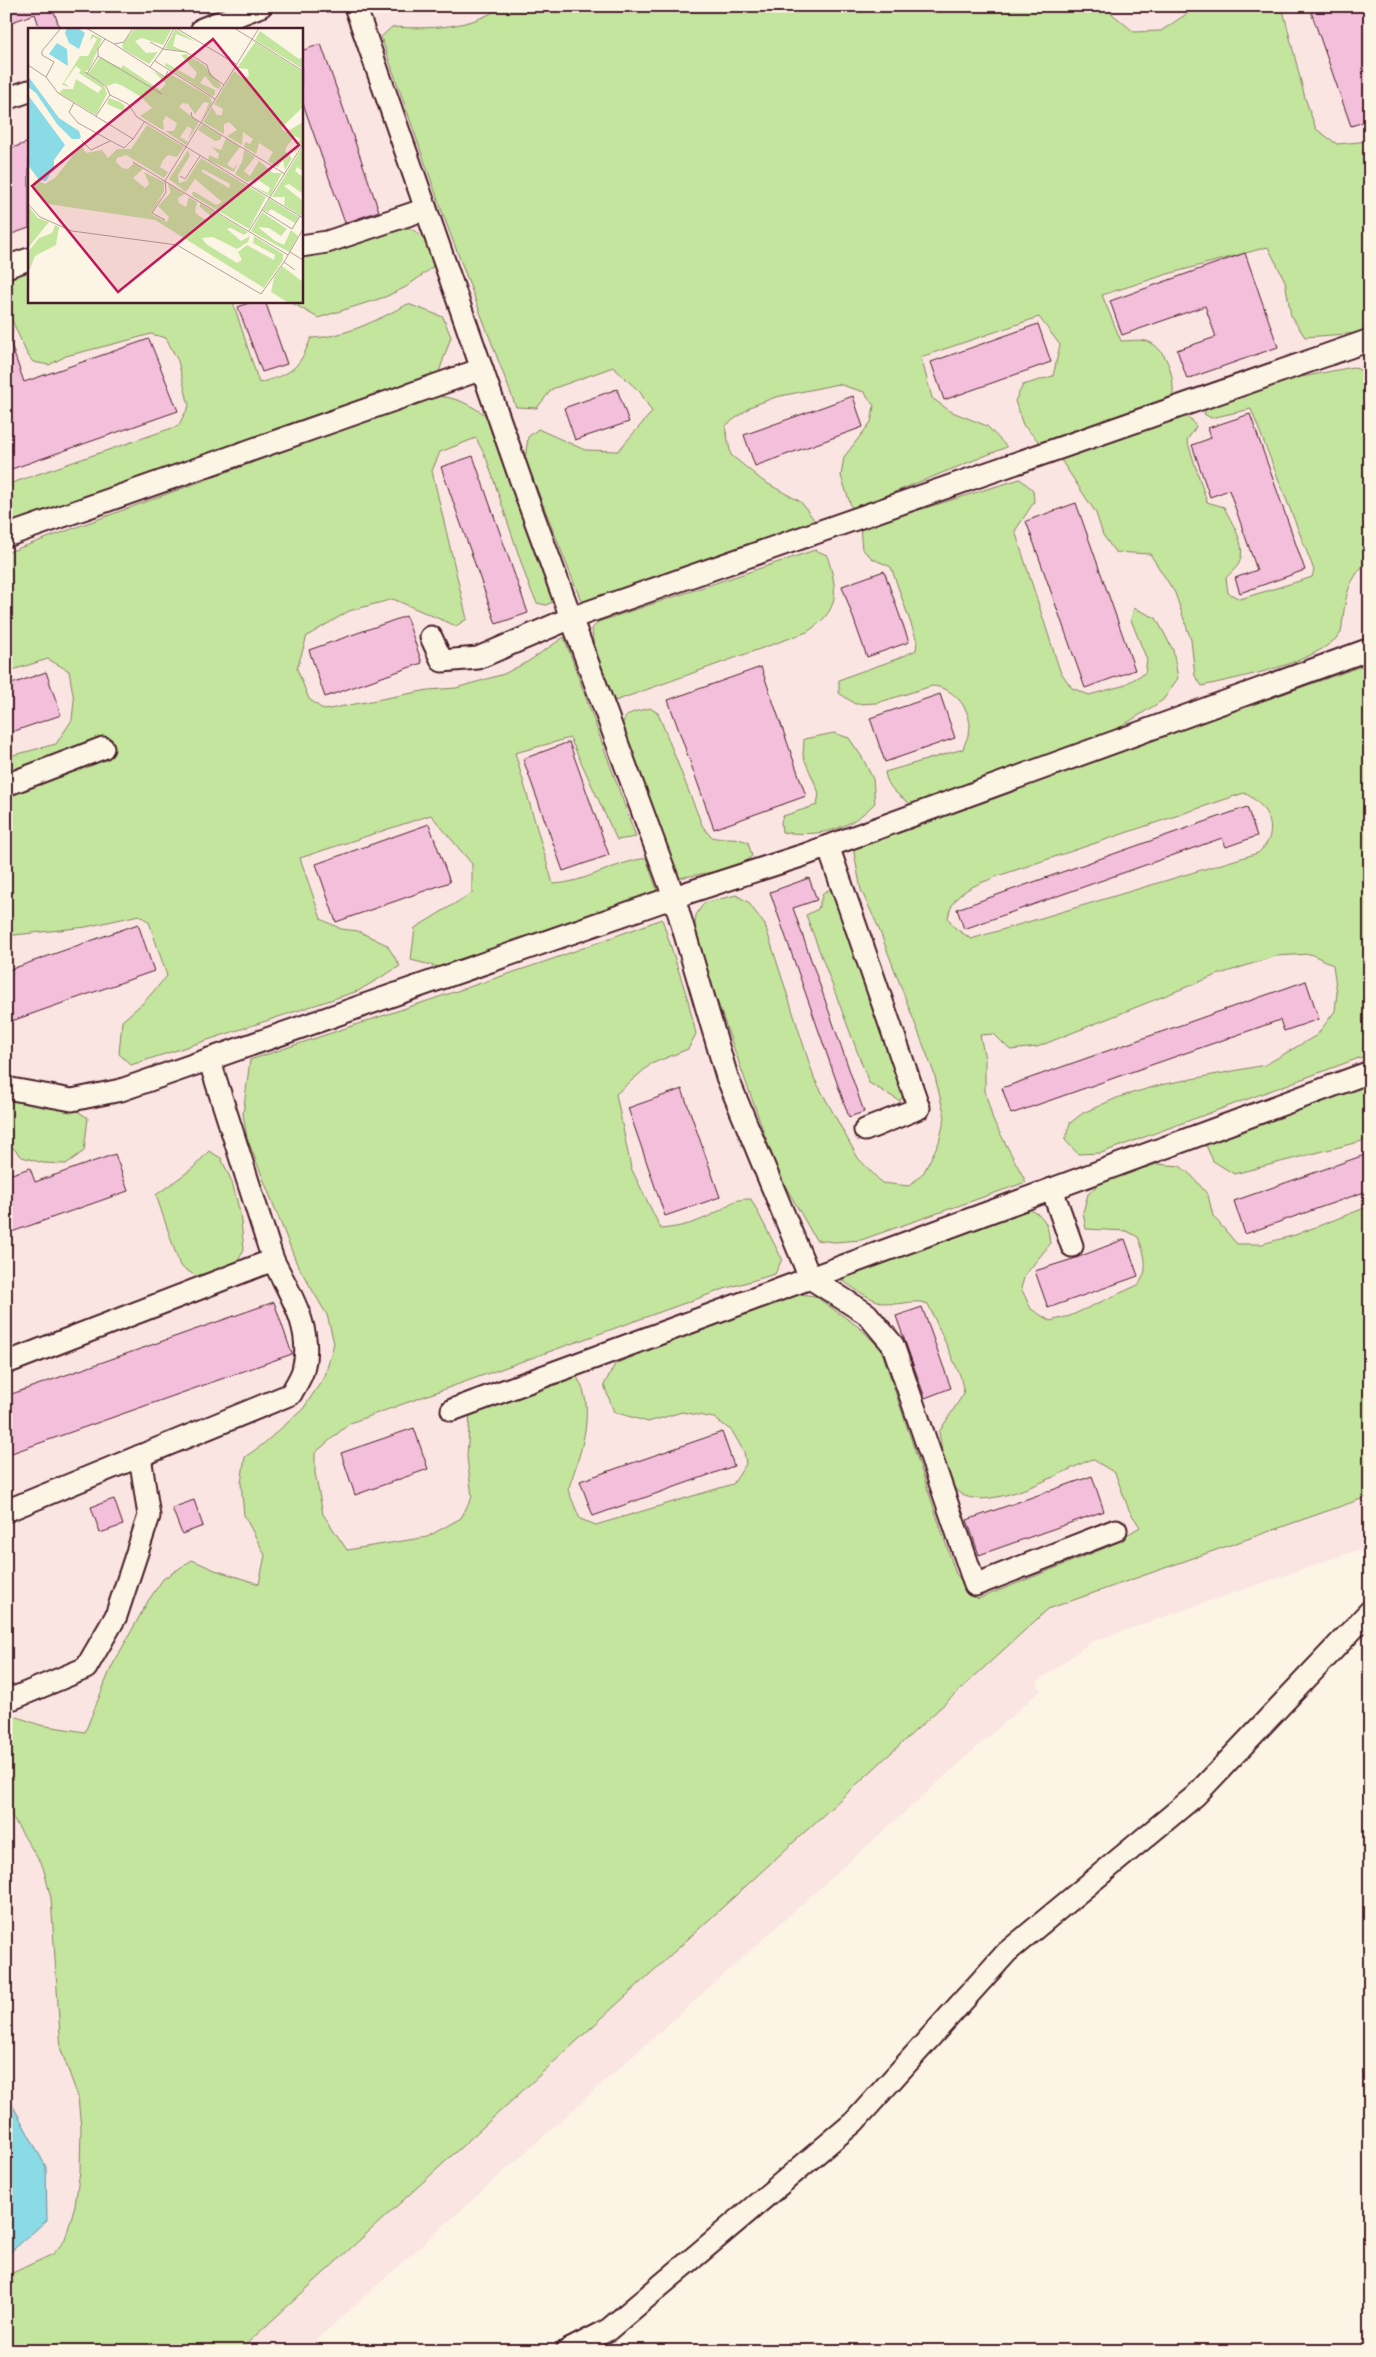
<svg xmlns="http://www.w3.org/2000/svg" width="1376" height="2357" font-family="'Shantell Sans',sans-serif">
<rect width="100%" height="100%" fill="#fcf5e5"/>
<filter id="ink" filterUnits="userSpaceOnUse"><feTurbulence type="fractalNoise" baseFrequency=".02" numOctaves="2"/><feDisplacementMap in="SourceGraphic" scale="10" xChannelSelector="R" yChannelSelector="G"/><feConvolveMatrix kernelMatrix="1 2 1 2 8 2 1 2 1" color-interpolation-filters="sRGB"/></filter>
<g filter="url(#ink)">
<path fill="#fae5e2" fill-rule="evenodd" d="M6,6H1370V1546L1091,1642L1037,1682L1041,1690L304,2351H6ZM29,29H301V301H29Z"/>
<g fill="#c4e59e" stroke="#878264" fill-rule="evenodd">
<path d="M503,6H1110V12L1134,32L1161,31L1191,11L1193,6H1282L1305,98L1316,129L1337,144L1370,141V328L1360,333L1305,337L1291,316L1285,281L1268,247L1168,274L1102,295L1121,341C1131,341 1145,338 1153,344C1170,356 1174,379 1173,398L1043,446L1023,425L1015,401L1023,385L1053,376L1060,345L1039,317L921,357L932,398L950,411L987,426L1007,447L852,509L841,476L844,457L871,422L874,406L864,392L838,384L776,397L752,406L725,426L731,455L763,481L801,502L815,521L582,603L525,459L528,437L538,429L585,450L618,451L652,412L640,392L613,367L552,389L537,408L516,407L444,217L381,37L392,27C431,29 470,29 503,6Z"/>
<path d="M407,227C427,236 429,246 433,267L406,287L385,297L318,318L289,301H301V253L370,235Z"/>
<path d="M29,272V301H236L233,302L259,383C292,373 298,371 311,338C346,337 377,320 408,304L443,317L451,337L439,372L6,526V485L178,426L189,406L178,361L166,338L151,334L133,339L66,356L49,365L33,362L27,354L11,318L6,320V280Z"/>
<path d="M1353,367L1370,374V558C1344,584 1346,599 1341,633C1317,664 1240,677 1202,686L1195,676L1191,640L1175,593L1150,554L1115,552L1103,535L1096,513L1061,460L1064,454L1178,412L1192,420L1196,427L1187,440L1207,502L1224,507C1231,522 1248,546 1239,563C1237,568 1230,573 1226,578L1228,593L1240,599L1306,579L1312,577L1314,570L1251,409L1211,418L1204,414L1209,404L1270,383Z"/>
<path d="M434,396C458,397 468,404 489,417L555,601L546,605L537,603L529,586L487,460L476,438L440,452L432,471L467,619L456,626L393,599L349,611L307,636L297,669L309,699L324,710L428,690L456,688L504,674L529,661L564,637L636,837L617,840L570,738L515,753L553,884C585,883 612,863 646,858L657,890L496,951L438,967L411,960L415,928L472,893V864L431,815L300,858L321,919L341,929L358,931L387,945L400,966L358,991L131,1065L119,1054L122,1021L144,1002L167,976L149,922L139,915L86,927L6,936V796L102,760L109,753L6,779V757L56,744L72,720L74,700L69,671L48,659L6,672V553Z"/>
<path d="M1020,479L1033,490L1034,502L1015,531L1060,671L1072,688L1089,695L1122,686L1145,673L1147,660L1131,620L1134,608L1156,618L1173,650L1178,678L1163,700L1111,733L913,806C900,796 887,789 885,772L963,749C965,742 970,733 970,726C969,706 952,687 932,686L877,703L855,704L839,693V680C864,669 892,663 916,650L917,641L891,567L873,559L862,549L860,528Z"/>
<path d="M815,550L827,555C838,591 841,610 807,632L615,701C602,681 593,653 592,629L598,622Z"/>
<path d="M1370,663V1054L1101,1153L1078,1154L1065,1140L1070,1123L1083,1113L1119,1097L1160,1085L1265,1065L1317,1035L1335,1011L1337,993L1333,965L1311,954L1276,956L1214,976L1037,1047L1010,1050L994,1034L980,1035L985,1059V1091L993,1120L1026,1182L861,1240L835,1242L816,1240L779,1175L694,936L696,915L704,903L736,895L748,902L765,925L814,1078L858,1158L882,1183L909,1186L924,1172L939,1142L945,1117L934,1073L877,924L861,890L853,847ZM1244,793C1261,801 1277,821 1268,841C1266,845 1261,850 1258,853L971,939L954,927L948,918C953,890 975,886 998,876Z"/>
<path d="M650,708L658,713L702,825C713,841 713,838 731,838C736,838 742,840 748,842L752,856L740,867L679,878L671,869L622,732C621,712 634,712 650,708Z"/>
<path d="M834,733L849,738L862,757L873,779L875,803C848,831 820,837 782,832L781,822L783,816L817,805L819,793L803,756L804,739Z"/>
<polygon points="830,889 838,894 907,1088 900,1101 869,1083 806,915 818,909 823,893"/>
<path d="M662,919L688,1000L696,1034L688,1049L651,1064L616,1094L631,1168L661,1229C681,1227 697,1223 715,1213C731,1205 730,1199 751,1199L782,1259L775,1274L727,1288L350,1423L315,1453V1473L323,1514L347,1550L427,1537L461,1518L472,1497L467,1457L470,1413L577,1377C598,1410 579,1457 568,1490L580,1519L596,1525L733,1484L746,1464L744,1452L732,1431L714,1418L682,1412L648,1422L614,1412L604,1385L615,1364L792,1293L815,1296L860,1328L881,1349L956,1574L978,1599L1105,1548L1140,1527L1129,1510L1115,1473L1092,1459C1063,1471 983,1518 956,1490C943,1476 942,1450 939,1432L964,1393L960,1375L928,1304C915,1299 906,1304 893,1304C870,1303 852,1286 834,1275L1025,1208C1045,1214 1048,1224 1050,1244L1025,1275L1021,1288L1031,1309L1050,1321L1070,1316L1138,1285C1150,1270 1145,1254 1138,1237L1126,1231L1086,1229L1083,1212L1088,1194L1102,1181L1157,1164L1180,1166L1192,1176L1208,1195L1213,1216L1237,1244H1262L1295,1235L1370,1206V1496L1048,1609L242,2348L238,2351H6V2276L53,2254L65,2240L75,2205L80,2171L81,2129L78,2097L61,2050L51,1898L43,1867L6,1807V1713L40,1725L85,1732L111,1668L148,1601L163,1579L192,1560L215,1570L259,1584L265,1555L244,1515L241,1483L245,1457L262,1445L303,1409L325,1376L334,1343L327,1315L297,1264L247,1138L243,1114L250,1060L553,959Z"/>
<polygon points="1370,1080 1370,1139 1234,1174 1213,1161 1204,1141"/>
<polygon points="17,1097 70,1106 88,1118 84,1151 66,1164 43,1163 22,1157 6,1141 6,1104 8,1100"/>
<polygon points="209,1151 221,1158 232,1182 240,1213 244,1249 237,1263 196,1276 180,1266 156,1195 193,1168"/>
</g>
<polygon fill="#8adbe5" stroke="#70909b" points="6,2093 46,2167 47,2220 6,2256"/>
<g fill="#f4bfdb" stroke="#4a1f2b">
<polygon points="6,6 52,6 60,29 40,29 35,14 6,24"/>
<polygon points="1309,6 1364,6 1370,24 1370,120 1351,126"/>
<polygon points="321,44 379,211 345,223 301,98 301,51"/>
<polygon points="29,142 29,228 6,236 6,150"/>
<polygon points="1245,253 1278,347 1187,379 1177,350 1216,337 1205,306 1122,335 1110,301"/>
<polygon points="254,301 265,301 287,364 262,372 238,307"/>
<polygon points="1038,324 1051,362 944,400 931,362"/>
<polygon points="6,339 9,339 24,382 149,339 178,411 6,471"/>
<polygon points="617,389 629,422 575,440 564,408"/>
<polygon points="853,396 863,427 755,466 744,435"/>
<polygon points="1250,414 1305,570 1240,593 1235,578 1257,570 1229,490 1210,497 1192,445 1211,438 1208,428"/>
<polygon points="473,456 528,613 496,624 441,467"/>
<polygon points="1076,503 1135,670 1085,688 1026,521"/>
<polygon points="884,571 909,642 867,657 842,586"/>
<polygon points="406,616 422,663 325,697 309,650"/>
<polygon points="761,667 806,796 714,829 668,700"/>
<polygon points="46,672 61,715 6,734 6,686"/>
<polygon points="940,694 955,738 885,762 870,718"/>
<polygon points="569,742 609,855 563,871 523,759"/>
<polygon points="1247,807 1257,836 1226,847 1222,838 964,929 957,909"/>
<polygon points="429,824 450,882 336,922 316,864"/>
<polygon points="809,878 817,900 793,908 864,1112 849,1117 770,892"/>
<polygon points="138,924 154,971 6,1023 6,971"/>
<polygon points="1306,981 1319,1019 1284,1031 1280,1020 1011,1114 1002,1088"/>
<polygon points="682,1089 720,1197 665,1216 628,1108"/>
<polygon points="1370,1153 1370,1190 1245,1234 1234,1201"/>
<polygon points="115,1154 128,1191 6,1234 6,1176 30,1168 35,1182"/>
<polygon points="1125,1239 1138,1276 1048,1308 1035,1271 1076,1258"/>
<polygon points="274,1302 292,1354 6,1455 6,1396"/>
<polygon points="922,1307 951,1388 925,1398 896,1316"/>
<polygon points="414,1428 428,1469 355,1495 341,1453"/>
<polygon points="722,1432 734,1466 593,1516 580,1481"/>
<polygon points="1092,1476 1104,1511 979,1555 967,1520"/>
<polygon points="114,1499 123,1525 100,1533 91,1507"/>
<polygon points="194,1500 203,1526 182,1534 172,1508"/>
</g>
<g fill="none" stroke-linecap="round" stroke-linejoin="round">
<defs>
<g id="minor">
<polyline points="355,6 527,498 674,897 727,1077 810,1278 867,1314 893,1345 975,1585 1116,1530"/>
<polyline points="202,29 261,6"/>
<polyline points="6,99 29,91"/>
<polyline points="301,246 327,242 426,209"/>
<polyline points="6,267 29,259"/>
<polyline points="6,536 482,369"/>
<polyline points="431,637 442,661 478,658 571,618 1370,340"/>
<polyline points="6,785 103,748"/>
<polyline points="828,846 919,1108 865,1130"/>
<polyline points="6,1088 72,1100 121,1090 674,897 804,855 1370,649"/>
<polyline points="1052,1189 1072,1246"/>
<polyline points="6,1363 273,1260 209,1059"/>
<polyline points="452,1410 1370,1072"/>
<path d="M6,1511L291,1394C295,1386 301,1378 303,1370C314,1330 290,1294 273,1260"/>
<polyline points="6,1695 14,1698 86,1668 116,1616 149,1516 140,1456"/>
<polyline points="567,2351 608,2330 854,2122 1007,1952 1195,1796 1370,1611"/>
</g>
</defs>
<use href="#minor" stroke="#4a1f2b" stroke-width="25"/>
<use href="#minor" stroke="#fcf5e5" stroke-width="21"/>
</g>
</g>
<g transform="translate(28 28)">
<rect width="275" height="275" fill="#fcf5e5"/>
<path d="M107,0H144L135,17L114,10L107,13L118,25L130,24L121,36L95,21L94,17ZM147,1L168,14L148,6L145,18L161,25L137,20ZM232,3L271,31L275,29V41L227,12ZM64,6L74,11L61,42L57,43L76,57L79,66L68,87L31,65L35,61H45L48,51L70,65L74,60L51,45L53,42L48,38L36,55L42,59L34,57L52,28H60L69,11L65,9L62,13ZM227,14L275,44V79L253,100L258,104L275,94V115L266,126L272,111L267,108L259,118L257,123L264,130L257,142L255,132L250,139L244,136L240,133L245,124L231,115L228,126L216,119L217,114L222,116L225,111L215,104L214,117L199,108L209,102L201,94L196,96V106L175,94L184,79L189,87H194L195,81L186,76L206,43L215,50L221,48L220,41L209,40ZM158,26L176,37L193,57L192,61L186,59L177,48L172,55L187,62V67L184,68L137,38L138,35L166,51L169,45L153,27ZM72,29L93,40L95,37L132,62L138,56L125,43L138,50L141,45L182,69L184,75L174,91L181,75L176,74L167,86L160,76L155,75L151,79L171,94L160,112L164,101L160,98L152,109L160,114L158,117L137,103H146L149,95L138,88L135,93L136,102L131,100L112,88L124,80L113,69L95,58L87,55L80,58L60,46ZM81,70L92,74L97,78L95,83L79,76ZM174,96L194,108L192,112L187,113L170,102ZM119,97L156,119L149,129L140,127L135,132L132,139L140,144L136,150L98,127L89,130L88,134L94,140L100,141L106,135L115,141L105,150L117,160L121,156L116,144L136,154V163L123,186L139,194L141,189L130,178L143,164L139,155L157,166L150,170L151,175L158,179L161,169L169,174L167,184L171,188L179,192L184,189L172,179V175L220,204L216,207L203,200L199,201L213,213L222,208L220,214L209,221L185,209L174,210L178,216L209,235L214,232L210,224L219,217L246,232L247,227L225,215L226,208L255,226V232L236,260L127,192L20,176L4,157L8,152L17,156L27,150L53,117L58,125L74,122L80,130L89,121H103ZM198,110L212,119L199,136L205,141L209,136L206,144L180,132L181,127L190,131L191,126L184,119L193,122ZM275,118V143L269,139L267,143L275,149V166L261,156L256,158L275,173V189L256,177L257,169H244ZM160,122L162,128L150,147L151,155L158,153L173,130L238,169L221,201L165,168L164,164H167L188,177L194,174L167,151L158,164L141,151ZM174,141L202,156L201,160L174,144ZM216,122L227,129L216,143L222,148L231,133L228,130L245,145H254L242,168L221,156L240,165L242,160L229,151L219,154L207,146L214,134ZM242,171L271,189L267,195L243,181L240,184L235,182ZM0,178L10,190L21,194L0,220ZM234,184L259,201L253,208L241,200L230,199L247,213L256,217L263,202L270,208L261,224L223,203ZM27,197L31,199L28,217L7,228L0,246V224L11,210L24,205ZM254,238L275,254V275H261L243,264L246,250Z" fill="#c4e59e" fill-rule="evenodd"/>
<path d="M39,0H50L57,5L51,21L41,15L37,5ZM29,15L39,21L40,38L21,26ZM0,48L31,90L51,103L53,109L51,111H44L29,96L8,65L0,59ZM0,67L37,117L26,132V140L18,153L11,152L0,137Z" fill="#8adbe5"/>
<path fill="none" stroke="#b59f9b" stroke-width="1" d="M58,0L86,16L96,14L105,0M148,0L208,36M206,0L275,43M77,11L70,21V28L134,66M122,14L135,21L146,0M86,16L137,49L140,43M127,33L187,71M0,37L18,49L26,34L14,27V23L33,0M122,39L135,21L158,24L179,37L182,47L196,57M57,44L78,58L82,67L100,76L109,89L275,190M59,46L70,28M18,49L30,65L105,111L117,93M46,75L41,84L50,95L96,120L105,111M163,84L164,89L257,146M68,88L82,67M54,113L63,122L82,113M105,134L260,227M152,148L157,151L172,128M0,176L12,189L44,203L149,217L233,266L256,234M234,182L264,201L272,188M137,192L124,185L138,164L137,153L231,0M221,203L275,116M262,224L275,232M267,242L256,234L275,201"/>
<path fill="#c2185b" fill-opacity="0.15" stroke="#c2185b" stroke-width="2.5" d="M185,11L271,117L90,264L4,158Z"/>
<rect width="275" height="275" fill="none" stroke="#4a1f2b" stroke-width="2.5"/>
</g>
<rect width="1376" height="2357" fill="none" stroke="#fcf5e5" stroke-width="25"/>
<rect x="12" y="12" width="1351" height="2332" fill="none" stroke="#4a1f2b" stroke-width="2" filter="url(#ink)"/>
</svg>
